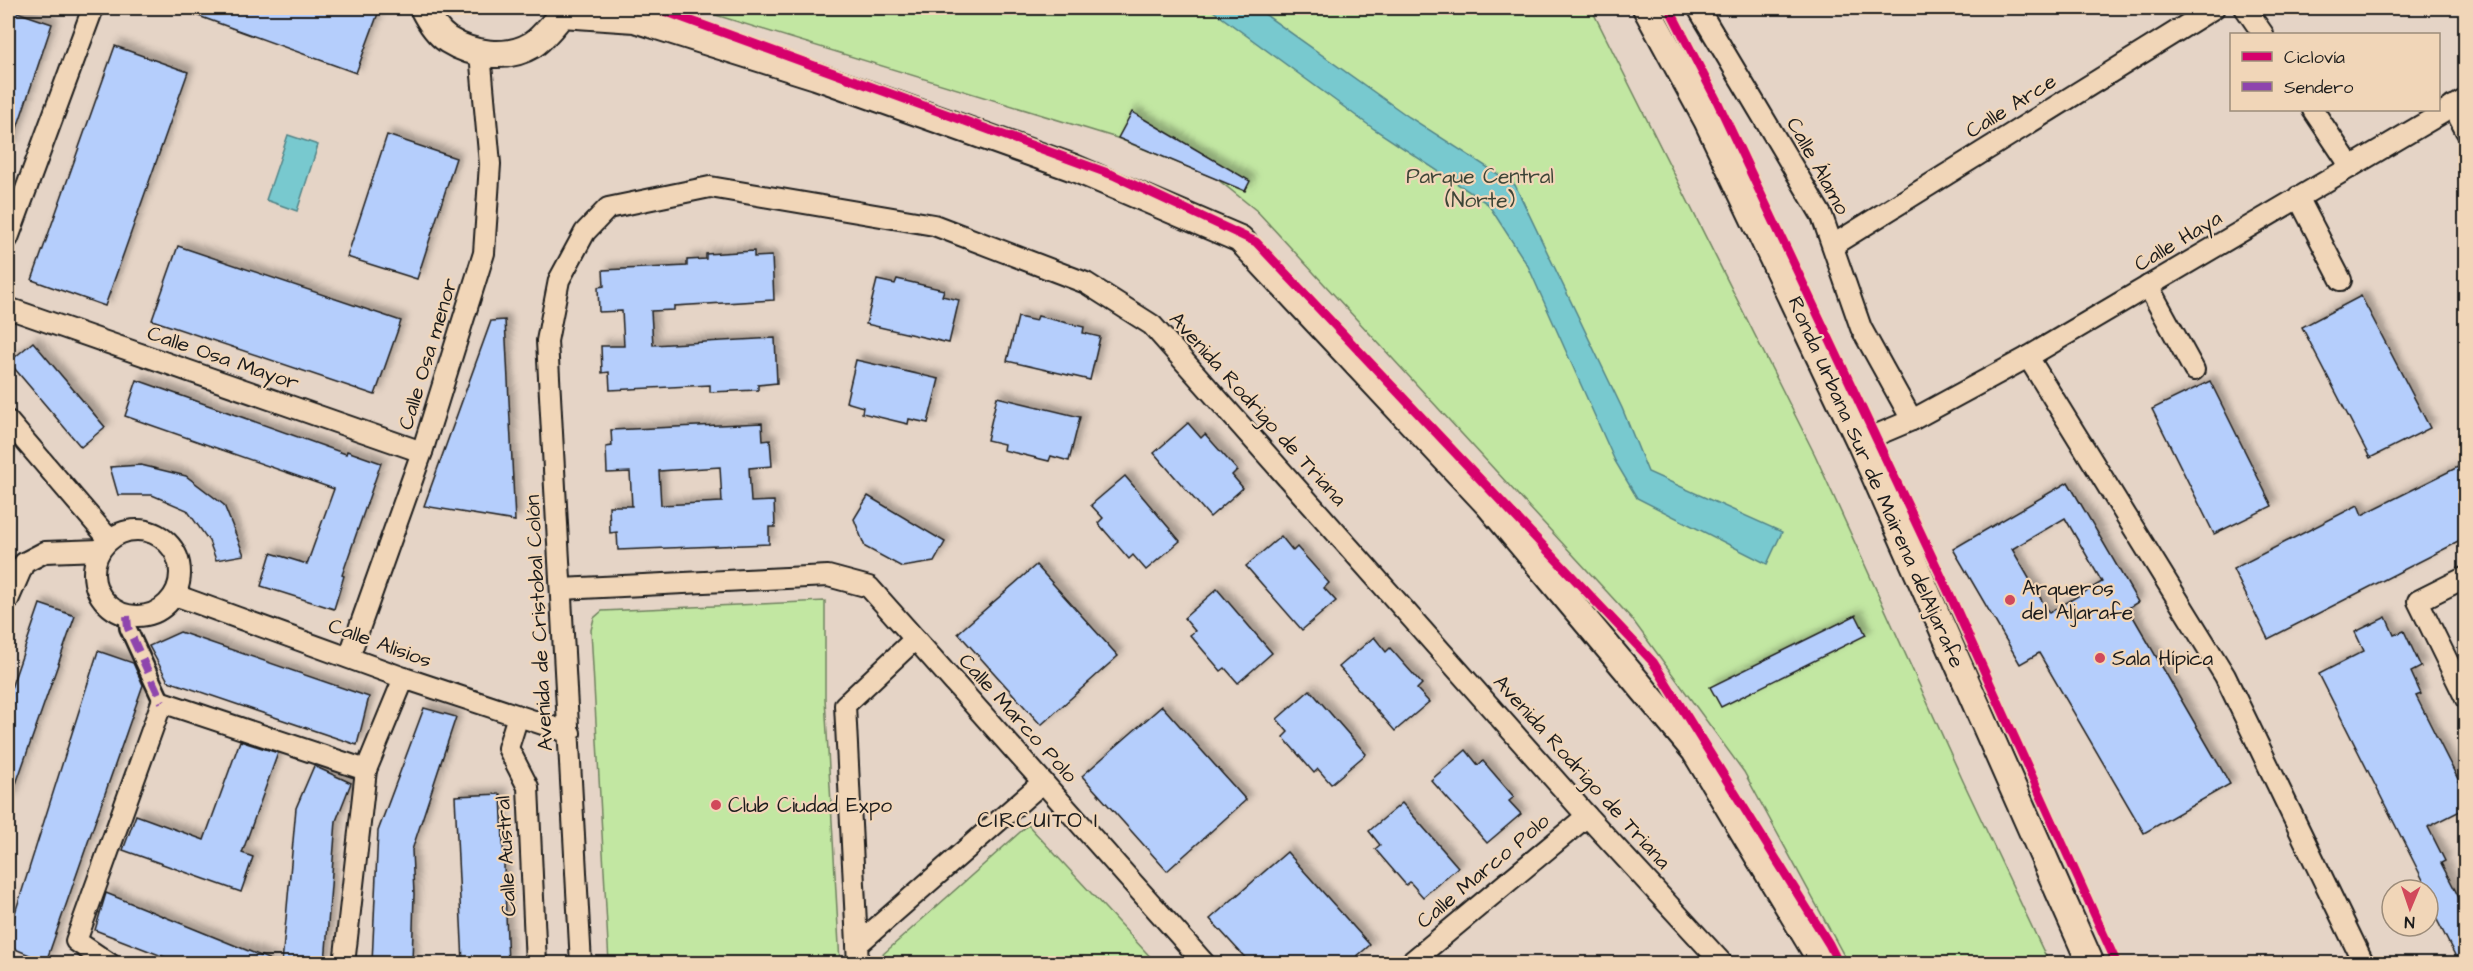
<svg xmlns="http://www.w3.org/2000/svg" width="2473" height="971" font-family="'Architects Daughter',sans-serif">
<defs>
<filter id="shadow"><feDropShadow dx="5.5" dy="-5.5" stdDeviation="3" flood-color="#0004"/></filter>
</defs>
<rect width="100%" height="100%" fill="#e5d4c6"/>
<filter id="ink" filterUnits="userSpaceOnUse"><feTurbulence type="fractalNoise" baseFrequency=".0167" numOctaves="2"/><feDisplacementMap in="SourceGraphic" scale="12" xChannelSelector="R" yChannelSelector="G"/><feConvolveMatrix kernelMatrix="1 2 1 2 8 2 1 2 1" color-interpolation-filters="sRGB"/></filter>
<g filter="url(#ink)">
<g fill="#c2e7a2" stroke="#6f825f" stroke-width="1.5">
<polygon points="693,8 1591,8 1815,455 1963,781 2049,963 1848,963 1744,772 1632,619 1257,211 1217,179 1117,138"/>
<polygon points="825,601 825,698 840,963 609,963 591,630 594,618 602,611"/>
<polygon points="1028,825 1156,963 882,963 881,956"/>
</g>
<g fill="#78c9cf" stroke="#538487" stroke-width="1.5">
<polygon points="1209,8 1256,8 1409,117 1515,185 1622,408 1648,472 1782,532 1767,564 1637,498 1615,461 1528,266 1488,204 1374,129"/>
<polygon points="288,135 318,145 297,211 266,200"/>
</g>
<g fill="#b5cefc" stroke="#1c1c1c" stroke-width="1.5" fill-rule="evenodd" filter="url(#shadow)">
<polygon points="183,8 380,8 356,73 182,10"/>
<polygon points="8,9 52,24 11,146 8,146"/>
<polygon points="115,46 188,72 105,306 32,280"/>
<polygon points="1132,112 1250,181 1245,191 1118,138"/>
<polygon points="387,135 456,158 417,279 347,257"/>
<polygon points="178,246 401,321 375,395 152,320"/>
<polygon points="754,251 754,257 772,256 774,300 674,306 674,310 651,311 653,345 775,338 777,383 758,385 758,390 710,392 710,385 610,390 609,372 602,373 601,346 624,346 622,311 599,312 598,287 604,286 603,270 687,266 687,260 706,259 706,254"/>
<polygon points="897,279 944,290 942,296 959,300 949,343 866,324 877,280 895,284"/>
<polygon points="2361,296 2430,428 2370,458 2302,327"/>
<polygon points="1038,316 1084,327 1083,333 1100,337 1090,380 1007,361 1018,317 1036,321"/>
<polygon points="505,320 515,521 424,506 491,321"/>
<polygon points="33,342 105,427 81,447 9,362"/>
<polygon points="856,360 939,379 928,423 909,419 908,424 862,413 863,407 846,402"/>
<polygon points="137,380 346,454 347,451 381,463 342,575 344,576 334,609 261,586 271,553 307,564 334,489 125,416"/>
<polygon points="2210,381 2272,506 2214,534 2152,409"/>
<polygon points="997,397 1080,417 1069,461 1051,456 1049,461 1003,450 1004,444 987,440"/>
<path d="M762,423L763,441L770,440L772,466L749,468L751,502L774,501L775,527H769V544L618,550L617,532L610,533L609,506H632L630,472L607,473L606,447L612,446L611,430ZM720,467L722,502L661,505L659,471Z"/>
<polygon points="1188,423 1201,438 1205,434 1237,470 1232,475 1243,488 1210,517 1154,453"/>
<polygon points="2466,463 2466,538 2268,639 2233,569 2358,505 2362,515"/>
<polygon points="141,465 186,476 224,505 244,555 216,560 209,541 187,510 152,495 118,495 110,467"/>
<polygon points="1125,476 1180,541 1146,570 1133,555 1129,559 1098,523 1103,518 1091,505"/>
<path d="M2068,482L2138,602L2128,608L2230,784L2144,833L2039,653L2020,664L1953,549ZM2065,518L2102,582L2049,613L2012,549Z"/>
<polygon points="868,496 945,542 934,562 902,567 865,547 854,519"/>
<polygon points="1281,536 1293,551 1297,547 1329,583 1324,588 1336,601 1302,630 1246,566"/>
<polygon points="1036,565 1118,656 1041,725 958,633"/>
<polygon points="1217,589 1272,653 1238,683 1225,668 1221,671 1190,635 1195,631 1184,618"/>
<polygon points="40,604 75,616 10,801 8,800 8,697"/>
<polygon points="1856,615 1866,635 1721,707 1710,687"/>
<polygon points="2386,617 2394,635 2404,631 2421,667 2411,672 2421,694 2416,696 2466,795 2466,808 2428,827 2445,861 2441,863 2466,911 2466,963 2459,963 2428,902 2432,900 2428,890 2319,674 2364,651 2355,632"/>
<polygon points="180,632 369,697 357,745 168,681 149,646"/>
<polygon points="1374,637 1386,652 1390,648 1422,684 1417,689 1429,702 1395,731 1339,667"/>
<polygon points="98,651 133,663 143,685 46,962 8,946 8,935"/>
<polygon points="1310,690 1366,754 1331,784 1318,769 1314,773 1283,737 1288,732 1277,719"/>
<polygon points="1162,706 1246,800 1167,871 1082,776"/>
<polygon points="424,708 456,717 412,850 414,894 412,963 372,963 378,831"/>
<polygon points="240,741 278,753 242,853 253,857 241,892 123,850 136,815 204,840"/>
<polygon points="1466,750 1478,765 1483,761 1514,797 1509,801 1521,814 1487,843 1431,780"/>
<polygon points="314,766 351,783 336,821 325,963 282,963 296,808"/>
<polygon points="501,794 508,963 463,963 455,796"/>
<polygon points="1402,803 1458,867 1423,897 1410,882 1406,885 1375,849 1380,845 1369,831"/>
<polygon points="1287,852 1370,945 1349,963 1250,963 1210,919"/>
<polygon points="106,893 278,963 180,963 95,930"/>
</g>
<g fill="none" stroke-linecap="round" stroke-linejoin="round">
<defs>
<polyline id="pedestrian" points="127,616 128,628 162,702"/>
<g id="minor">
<polyline points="1698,8 1822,216 1861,328 1912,420"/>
<polyline points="2245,8 2263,34"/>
<polyline points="2453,106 2466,131"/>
<polyline points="2313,110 2351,167"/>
<polyline points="2298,197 2341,280"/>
<polyline points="8,238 93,8"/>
<polyline points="1833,245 2214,8"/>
<polyline points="2148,286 2194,370"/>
<polyline points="8,308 422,452"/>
<polyline points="2028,357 2225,676 2364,964"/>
<polyline points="8,421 109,539"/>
<polyline points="1860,442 1912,420 2028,357 2466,99"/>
<circle cx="137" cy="573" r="43"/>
<polyline points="2466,577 2418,601 2466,699"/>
<polyline points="561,589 828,576 869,587 1205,964"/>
<polyline points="175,595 404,678 570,733"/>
<polyline points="8,600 24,563 45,552 100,550"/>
<polyline points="349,657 422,452 484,253 490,164 480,53"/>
<polyline points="518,716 508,748 528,787 536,964"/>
<polyline points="857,945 1043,782"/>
<polyline points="110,964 76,941 162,702 366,770"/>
<polyline points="344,964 366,770 404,678"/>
<polyline points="581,964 547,341 559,280 585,232 608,208 710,187 934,225 1086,283 1152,325 1587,816 1723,964"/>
<polyline points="858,964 845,705 915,639"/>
<polyline points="1409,964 1587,816"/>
</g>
<g id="tertiary">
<path d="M423,8C429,20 436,32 448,40C472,55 507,60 532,45C542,39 560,17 566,8"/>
<polyline points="1646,8 1707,120 1860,442 2091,964"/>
<polyline points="562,14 635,19 816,76 1074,168 1240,239 1488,504 1695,751 1823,964"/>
</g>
</defs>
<use href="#pedestrian" stroke="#1c1c1c" stroke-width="20"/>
<use href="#minor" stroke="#1c1c1c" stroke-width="24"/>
<use href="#tertiary" stroke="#1c1c1c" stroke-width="30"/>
<use href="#pedestrian" stroke="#f1d6b8" stroke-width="15"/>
<use href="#minor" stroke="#f1d6b8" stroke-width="20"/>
<use href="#tertiary" stroke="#f1d6b8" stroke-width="26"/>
<polyline stroke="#8e44ad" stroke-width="8" stroke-dasharray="15 8" stroke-linecap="butt" points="127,616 128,628 162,702"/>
<defs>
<g id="cycleway">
<polyline points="656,8 1113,175 1256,242 1653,662 1829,944 1839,964"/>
<polyline points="1669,8 1718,103 1949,593 2117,964"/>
</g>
</defs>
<use href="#cycleway" stroke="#f1d6b8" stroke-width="13"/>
<use href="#cycleway" stroke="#d6006c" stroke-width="9"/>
</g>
</g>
<g fill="#d1495b" stroke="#f1d6b8" stroke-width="2">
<circle cx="2010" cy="600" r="6"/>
<circle cx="2100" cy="658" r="6"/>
<circle cx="716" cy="805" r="6"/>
</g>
<g text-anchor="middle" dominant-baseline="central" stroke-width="4.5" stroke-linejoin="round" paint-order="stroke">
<g font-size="21" fill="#1c1c1c" stroke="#f1d6b8">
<text transform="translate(2011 106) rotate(-32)">Calle Arce</text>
<text transform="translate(1818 166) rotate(61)">Calle Álamo</text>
<text transform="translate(2178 241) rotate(-31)">Calle Haya</text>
<text transform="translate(428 354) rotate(-73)">Calle Osa menor</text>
<text transform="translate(223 358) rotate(19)">Calle Osa Mayor</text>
<text transform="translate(1258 409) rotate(48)">Avenida Rodrigo de Triana</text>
<text transform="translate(1876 482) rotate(66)">Ronda Urbana Sur de Mairena delAljarafe</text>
<text transform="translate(539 623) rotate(-93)">Avenida de Cristobal Colón</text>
<text transform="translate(380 643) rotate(20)">Calle Alisios</text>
<text transform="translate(1018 718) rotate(48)">Calle Marco Polo</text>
<text transform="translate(1582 772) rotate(48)">Avenida Rodrigo de Triana</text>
<text transform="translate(506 856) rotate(-93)">Calle Austral</text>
<text transform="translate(1483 871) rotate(-40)">Calle Marco Polo</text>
</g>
<g font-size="21" fill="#3d4537" stroke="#f1d6b8">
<text x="1480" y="176">Parque Central<tspan x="1480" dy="24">(Norte)</tspan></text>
</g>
<g font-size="21" fill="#1c1c1c" stroke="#f1d6b8" text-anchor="start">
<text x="2022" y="588">Arqueros<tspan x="2022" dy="24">del Aljarafe</tspan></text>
<text x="2112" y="658">Sala Hípica</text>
<text x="728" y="805">Club Ciudad Expo</text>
</g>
<g font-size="22" letter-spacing="1.5" fill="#1c1c1c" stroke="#f1d6b8">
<text x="1038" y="820">CIRCUITO I</text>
</g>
</g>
<rect width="2473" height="971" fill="none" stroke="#f1d6b8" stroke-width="30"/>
<rect x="15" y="15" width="2443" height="941" fill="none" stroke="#1c1c1c" stroke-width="2" filter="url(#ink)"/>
<rect x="2230" y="33" width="210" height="78" fill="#f1d6b8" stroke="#9c8c7a" stroke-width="1.5"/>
<rect x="2242" y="52" width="30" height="9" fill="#d6006c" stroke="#9c8c7a" stroke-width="1.5"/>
<text x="2284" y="63" font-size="18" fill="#1c1c1c">Ciclovía</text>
<rect x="2242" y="82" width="30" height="9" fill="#8e44ad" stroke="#9c8c7a" stroke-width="1.5"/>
<text x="2284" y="93" font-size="18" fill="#1c1c1c">Sendero</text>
<g transform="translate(2410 908) rotate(182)"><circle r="28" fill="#f1d6b8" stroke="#9c8c7a" stroke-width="1.5"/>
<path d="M0-4.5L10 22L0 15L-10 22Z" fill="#d1495b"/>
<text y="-9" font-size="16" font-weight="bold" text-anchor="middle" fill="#1c1c1c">N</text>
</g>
</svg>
